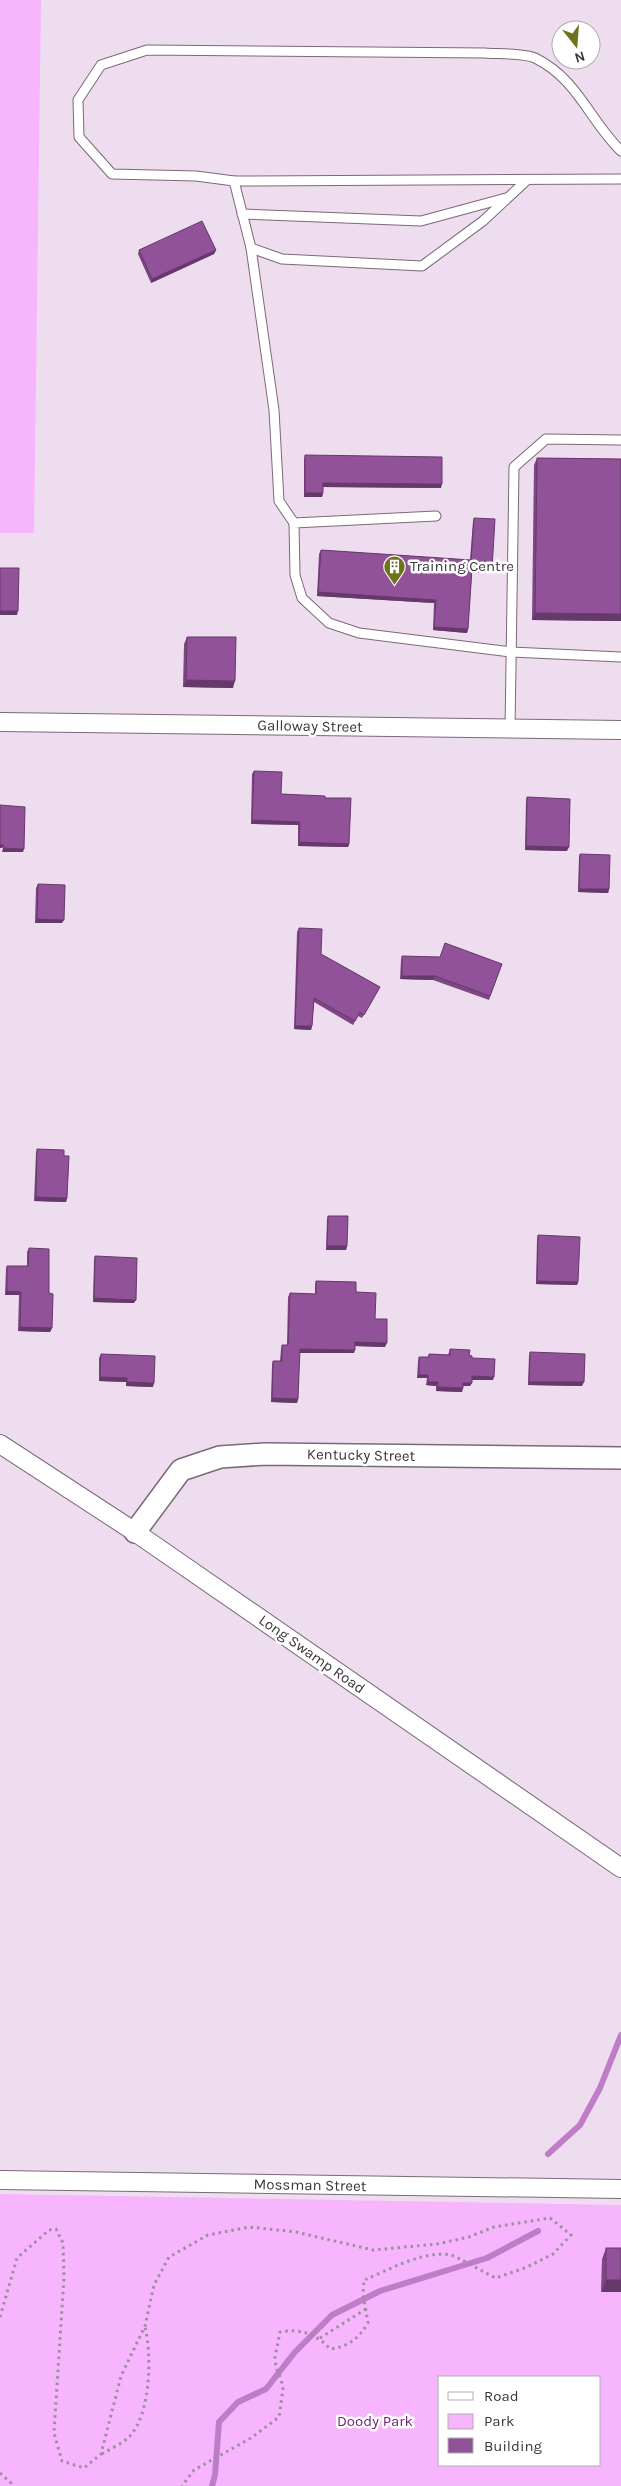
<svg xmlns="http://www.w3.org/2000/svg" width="621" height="2486" font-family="Karla,sans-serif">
<rect width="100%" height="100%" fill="#eedcef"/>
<g fill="#f7b5fe" fill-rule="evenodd">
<polygon points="0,0 41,0 34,533 0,533"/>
<path d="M0,2194L621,2205V2486H0ZM440,2377H600V2465H440Z"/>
</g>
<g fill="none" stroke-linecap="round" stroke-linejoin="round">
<g stroke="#c07dc7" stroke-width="6">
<polyline points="548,2154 580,2125 600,2088 621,2035"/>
<polyline points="212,2486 215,2475 219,2422 238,2402 266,2389 295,2352 332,2315 380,2291 487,2258 538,2231"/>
</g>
<defs>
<g id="service">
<polyline points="234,181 621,179"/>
<polyline points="242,214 421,221 506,198"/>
<polyline points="251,248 282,259 422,266 483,221 527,180"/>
<polyline points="436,516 294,523 295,575 302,598 329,623 359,633 511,652 621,657"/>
<path d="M294,523L279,501L274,410L251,248L234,181L196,176L112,174L79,137L78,100L101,65L147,50L485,53C498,54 525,53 535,58C578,79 589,120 621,151"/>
<polyline points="510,729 514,467 546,439 621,440"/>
</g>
<g id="minor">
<polyline points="0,722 621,730"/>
<polyline points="0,1444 135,1532 621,1868"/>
<polyline points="0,2180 621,2189"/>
</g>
<polyline id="tertiary" points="135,1532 181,1470 220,1457 265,1454 621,1458"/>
</defs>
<use href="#service" stroke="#796a7a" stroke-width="11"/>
<use href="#minor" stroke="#796a7a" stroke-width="20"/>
<use href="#tertiary" stroke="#796a7a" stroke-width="24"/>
<g stroke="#9c8f9d" stroke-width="3" stroke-dasharray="2.5 4" stroke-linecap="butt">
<path d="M0,2317L17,2258L49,2230L56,2229L63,2243L64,2277L54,2433L62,2461L84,2468L101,2454L121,2376L145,2326L154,2285L169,2257L208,2235L249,2227L296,2232L373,2250L437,2244L469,2237L494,2227L550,2218L571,2235L553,2254L527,2267L496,2278C487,2274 458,2257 451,2255C423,2250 389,2270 364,2280L363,2294L368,2323C358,2339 348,2347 330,2349C317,2334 299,2328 280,2332L275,2357L276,2368L281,2379L283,2389L279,2417L251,2438L194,2470L182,2486"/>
<polyline points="320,2338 366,2309"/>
<path d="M102,2454C110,2449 121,2444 128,2438C151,2416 152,2356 145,2327"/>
<polyline points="0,2473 11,2483 11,2486"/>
</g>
<use href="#service" stroke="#fff" stroke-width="9"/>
<use href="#minor" stroke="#fff" stroke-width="18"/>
<use href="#tertiary" stroke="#fff" stroke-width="21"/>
</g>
<g fill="#7e4784">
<polygon points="139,250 216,250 214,254 151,283 138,254"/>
<polygon points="305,455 441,488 323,487 323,493 322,497 304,497 304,459"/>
<polygon points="537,458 621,459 621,621 532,620 534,465"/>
<polygon points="474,518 491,573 472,572 468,629 467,633 433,630 434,603 317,596 319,554 321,550 470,560 473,521"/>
<polygon points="187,637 233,688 183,687 184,644"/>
<polygon points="254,771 281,794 325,798 349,844 348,847 298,846 298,825 251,824 252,774"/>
<polygon points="527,797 567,851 525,850 526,801"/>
<polygon points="580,854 609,889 608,893 578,892 579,857"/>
<polygon points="38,884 62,923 35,923 36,888"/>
<polygon points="299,928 321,954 380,987 362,1018 358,1016 353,1025 314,1002 312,1026 311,1030 294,1029 297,932"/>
<polygon points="402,956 502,964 489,1000 433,980 400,979 401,960"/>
<polygon points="37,1149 64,1156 67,1198 66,1202 34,1201 36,1153"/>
<polygon points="328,1216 347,1246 346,1250 326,1250 327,1219"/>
<polygon points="538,1235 578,1282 577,1285 536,1284 537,1239"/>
<polygon points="29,1248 49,1293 52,1328 50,1332 18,1331 19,1295 5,1295 6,1269 7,1266 27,1266 27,1252"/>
<polygon points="95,1256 134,1303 93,1302 94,1260"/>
<polygon points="316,1281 356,1292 375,1319 385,1347 355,1346 354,1353 299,1353 298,1399 297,1403 271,1402 272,1365 273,1361 280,1361 281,1349 282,1345 287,1345 288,1297 290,1293 315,1294 315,1285"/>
<polygon points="450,1349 469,1355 493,1380 472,1380 470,1386 463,1386 462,1392 436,1391 436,1386 426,1385 427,1378 417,1378 418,1361 419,1357 428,1357 429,1354 448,1355"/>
<polygon points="530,1352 582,1386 528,1385 529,1356"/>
<polygon points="101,1354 153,1387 126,1386 126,1382 99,1381 99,1358"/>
<polygon points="606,2248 621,2248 601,2292 602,2259"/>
</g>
<g fill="#66396b">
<polygon points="216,250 214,254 151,283 152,279"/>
<polygon points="323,483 442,484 441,488 322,487"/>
<polygon points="305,493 323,493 322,497 304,497"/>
<polygon points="472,568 492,569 491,573 471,572"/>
<polygon points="318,592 436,600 434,603 317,596"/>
<polygon points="0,611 18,611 17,615 0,615"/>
<polygon points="535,613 621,614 621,621 532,620"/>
<polygon points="434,627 468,629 467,633 433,630"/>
<polygon points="186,680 235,681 233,688 183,687"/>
<polygon points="252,820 300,822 298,825 251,824"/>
<polygon points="299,842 349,844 348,847 298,846"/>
<polygon points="0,845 4,845 2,848 0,848"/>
<polygon points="526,846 569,847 567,851 525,850"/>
<polygon points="3,848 24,849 23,852 2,852"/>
<polygon points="579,889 609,889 608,893 578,892"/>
<polygon points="37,919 64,920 62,923 35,923"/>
<polygon points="402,976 435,976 433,980 400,979"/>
<polygon points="295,1026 312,1026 311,1030 294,1029"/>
<polygon points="36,1197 67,1198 66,1202 34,1201"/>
<polygon points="327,1246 347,1246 346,1250 326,1250"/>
<polygon points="537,1281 578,1282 577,1285 536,1284"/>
<polygon points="7,1291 21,1292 19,1295 5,1295"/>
<polygon points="94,1298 136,1300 134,1303 93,1302"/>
<polygon points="20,1327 52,1328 50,1332 18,1331"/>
<polygon points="355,1342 387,1343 385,1347 354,1346"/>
<polygon points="300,1349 355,1350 354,1353 298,1353"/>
<polygon points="419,1375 428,1375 427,1378 417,1378"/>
<polygon points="472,1376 494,1377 493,1380 470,1380"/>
<polygon points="100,1377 127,1378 126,1382 99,1381"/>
<polygon points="127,1382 154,1383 153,1387 126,1386"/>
<polygon points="428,1382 438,1382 436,1386 426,1385"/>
<polygon points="529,1382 584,1382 582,1386 528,1385"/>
<polygon points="463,1383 472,1383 470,1386 462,1386"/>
<polygon points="438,1387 463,1388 462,1392 436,1391"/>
<polygon points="272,1398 298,1399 297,1403 271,1402"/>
<polygon points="606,2280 621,2280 621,2292 601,2292"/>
</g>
<g fill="#925299" stroke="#66396b">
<polygon points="202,221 216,250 152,279 139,250"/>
<polygon points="305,455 442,457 442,484 323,483 323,493 305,493"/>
<polygon points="537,458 621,459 621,614 535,613"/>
<polygon points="474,518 495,519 492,569 472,568 468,629 434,627 436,600 318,592 321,550 471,560"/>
<polygon points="0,568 19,568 18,611 0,611"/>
<polygon points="187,637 236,637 235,681 186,680"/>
<polygon points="254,771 282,772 281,794 325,796 325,798 351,798 349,844 299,842 300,822 252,820"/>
<polygon points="527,797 570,799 569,847 526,846"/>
<polygon points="0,805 25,807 24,849 3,848 4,845 0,845"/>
<polygon points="580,854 610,855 609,889 579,889"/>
<polygon points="38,884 65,885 64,920 37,919"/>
<polygon points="299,928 322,929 321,954 380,987 364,1015 360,1012 355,1021 314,998 312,1026 295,1026"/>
<polygon points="445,943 502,964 490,996 435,976 402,976 402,956 440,957"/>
<polygon points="37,1149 64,1150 64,1156 69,1156 67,1198 36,1197"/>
<polygon points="328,1216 348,1216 347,1246 327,1246"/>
<polygon points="538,1235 580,1237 578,1282 537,1281"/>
<polygon points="29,1248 49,1249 49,1293 53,1294 52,1328 20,1327 21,1292 7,1291 7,1266 28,1266"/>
<polygon points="95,1256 137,1258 136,1300 94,1298"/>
<polygon points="316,1281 356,1282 356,1292 376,1293 375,1319 387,1319 387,1343 355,1342 355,1350 300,1349 298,1399 272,1398 273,1361 282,1361 282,1345 288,1345 290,1293 316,1294"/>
<polygon points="450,1349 470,1350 469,1355 472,1356 472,1358 495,1359 494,1377 472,1376 472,1383 463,1383 463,1388 438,1387 438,1382 428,1382 428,1375 419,1375 419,1357 429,1357 429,1354 450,1355"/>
<polygon points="530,1352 585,1354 584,1382 529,1382"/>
<polygon points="101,1354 155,1356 154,1383 127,1382 127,1378 100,1377"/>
<rect x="606" y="2248" width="15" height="32"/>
</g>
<defs>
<symbol id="building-pin" viewBox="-11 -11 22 30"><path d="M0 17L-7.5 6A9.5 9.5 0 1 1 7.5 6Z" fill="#6e741b" stroke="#fff"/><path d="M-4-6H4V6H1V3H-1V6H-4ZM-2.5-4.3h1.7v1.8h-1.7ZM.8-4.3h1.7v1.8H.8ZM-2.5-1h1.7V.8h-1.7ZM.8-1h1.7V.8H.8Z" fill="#fff"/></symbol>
</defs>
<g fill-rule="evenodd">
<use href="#building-pin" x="382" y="554" width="25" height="34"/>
</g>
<g text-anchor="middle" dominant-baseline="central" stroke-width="5" stroke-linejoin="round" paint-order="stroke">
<g font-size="15" fill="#3c353c" stroke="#fff" text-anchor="start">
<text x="410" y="566">Training Centre</text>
</g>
<g font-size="15" fill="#3c353c" stroke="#fff">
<text transform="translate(310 726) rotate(1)">Galloway Street</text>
<text transform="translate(361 1455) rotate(1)">Kentucky Street</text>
<text transform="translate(312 1654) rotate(35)">Long Swamp Road</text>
<text transform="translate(310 2185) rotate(1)">Mossman Street</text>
</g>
<g font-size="15" fill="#72227c" stroke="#fff">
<text x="375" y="2421">Doody Park</text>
</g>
</g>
<rect x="438" y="2376" width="162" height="90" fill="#ffffff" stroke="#b1aeb1"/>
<rect x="448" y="2392" width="25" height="8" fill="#ffffff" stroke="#b1aeb1"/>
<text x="484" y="2401" font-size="15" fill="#3c353c">Road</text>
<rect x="448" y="2414" width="25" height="15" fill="#f7b5fe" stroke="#b1aeb1"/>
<text x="484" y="2426" font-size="15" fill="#3c353c">Park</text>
<rect x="448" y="2438" width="25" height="15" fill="#925299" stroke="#b1aeb1"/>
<text x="484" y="2451" font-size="15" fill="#3c353c">Building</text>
<g transform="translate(576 45) rotate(163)"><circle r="24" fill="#ffffff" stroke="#b1aeb1"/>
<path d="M0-4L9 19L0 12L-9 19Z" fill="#6e741b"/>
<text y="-8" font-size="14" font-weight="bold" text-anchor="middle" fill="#3c353c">N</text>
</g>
</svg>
